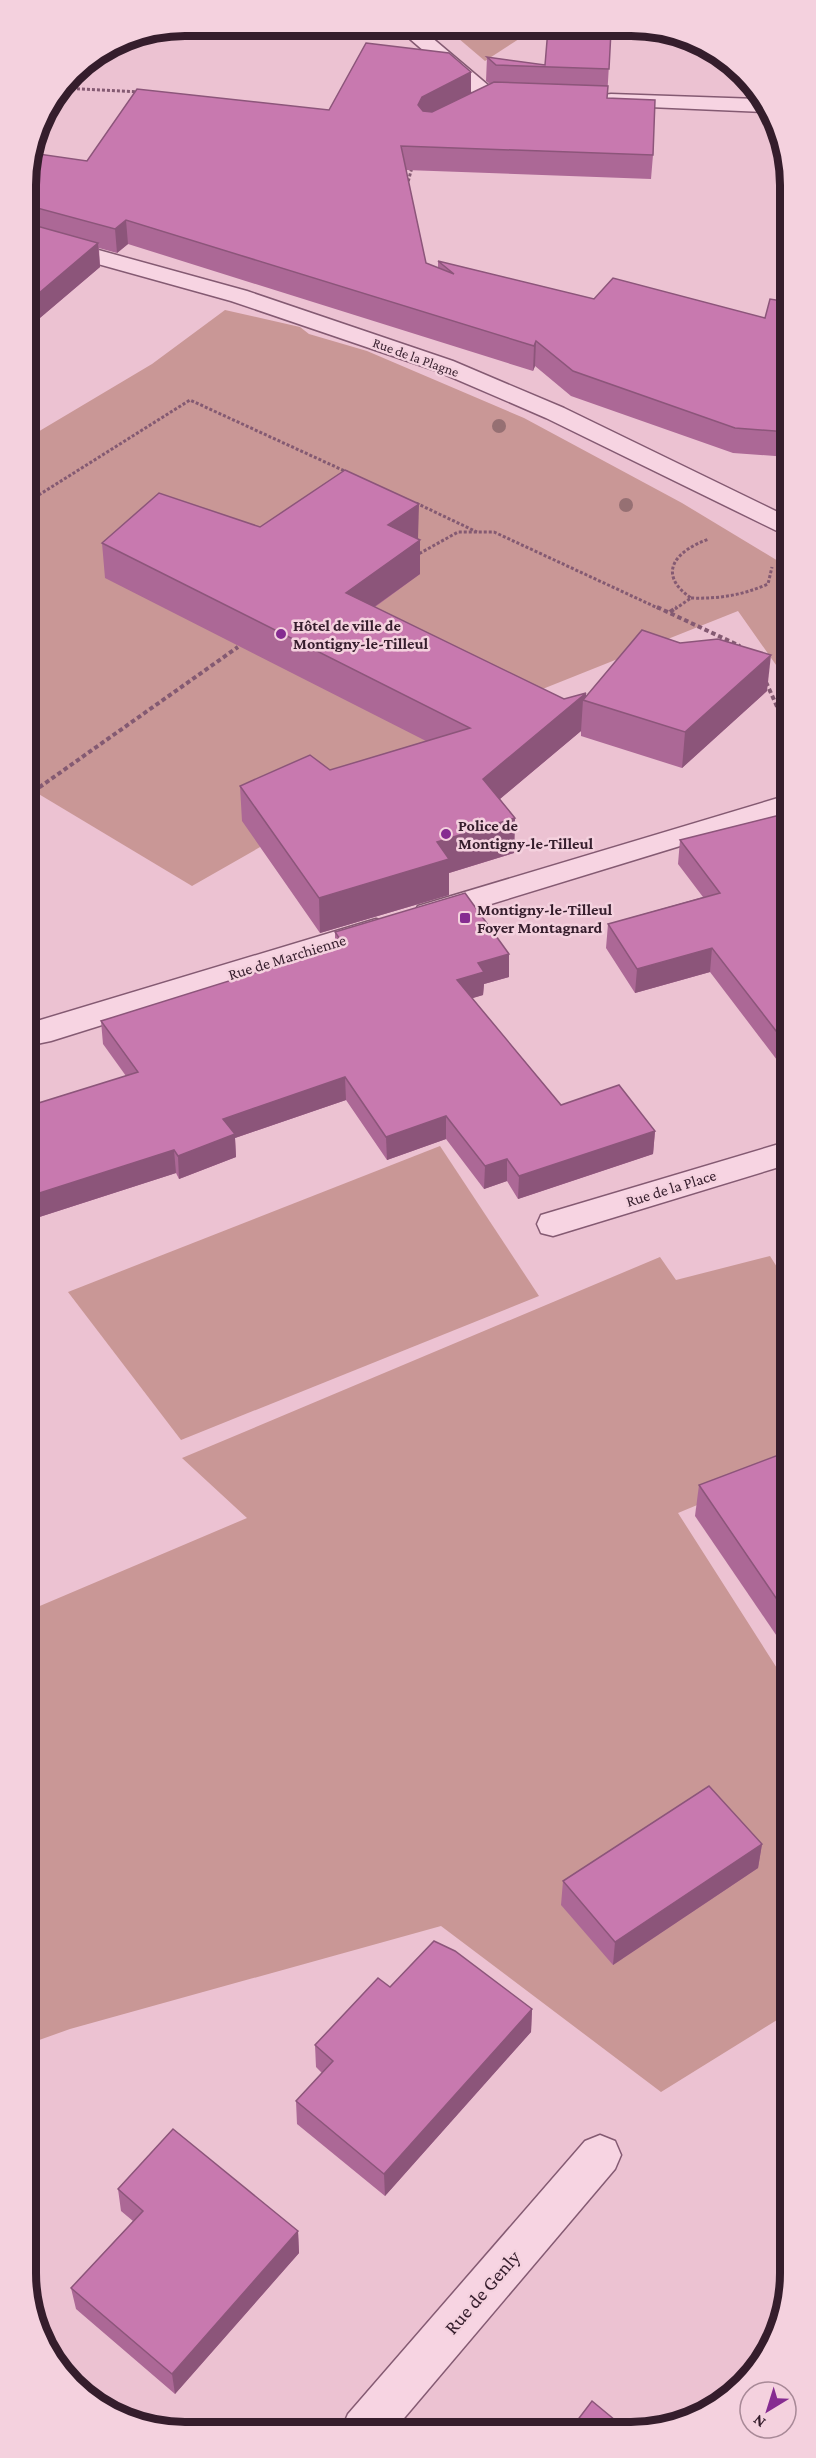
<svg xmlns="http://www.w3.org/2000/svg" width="816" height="2458" font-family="'Crimson Pro',serif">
<rect width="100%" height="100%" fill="#ecc2d2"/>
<g fill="#c99796">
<polygon points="445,27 536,28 485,61"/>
<polygon points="225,310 300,327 309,334 367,351 524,418 682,503 788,567 788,682 738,611 525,696 192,886 27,787 26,439 152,364"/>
<polygon points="440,1146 539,1296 181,1440 68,1292"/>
<polygon points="770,1256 789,1286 789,1467 678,1513 789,1687 790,2012 661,2092 441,1926 70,2029 28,2044 28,1611 247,1518 182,1458 660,1257 676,1280"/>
</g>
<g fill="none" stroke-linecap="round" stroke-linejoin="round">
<defs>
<g id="minor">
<polygon points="417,29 424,31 495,91 530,94 534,98 530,102 523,104 482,101 410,39 407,35 410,31"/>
<polygon points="611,94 758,99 765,112 603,105 600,100 603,95"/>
<polygon points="26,230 247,291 453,361 564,408 788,517 788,535 779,532 546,418 437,371 231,301 26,244"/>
<polygon points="788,795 788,813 429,923 418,920 414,913 418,906"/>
<polygon points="376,919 387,922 391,929 387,936 51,1041 27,1046 27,1024"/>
<polygon points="789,1141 789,1164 553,1236 541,1233 537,1224 541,1215"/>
<polygon points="600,2135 615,2141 621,2155 615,2169 394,2430 341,2430 348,2414 585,2141"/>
</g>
</defs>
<use href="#minor" stroke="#845a72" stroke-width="3"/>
<g stroke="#845a72" stroke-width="3" stroke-dasharray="3 2" stroke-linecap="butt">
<polyline points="62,88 140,92"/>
<polyline points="407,186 412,167"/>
<polyline points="26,503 190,400 349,473"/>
<polyline points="416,503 477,532"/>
<polyline points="415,556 458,532 494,532 660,609"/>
<path d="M691,598C719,599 743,595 768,584L772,567"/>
<path d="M675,609L691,598C655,573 677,550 709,539"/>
</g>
<g stroke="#845a72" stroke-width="4" stroke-dasharray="4.5 3" stroke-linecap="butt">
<polyline points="657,607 740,646"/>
<polyline points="670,612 677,607"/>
<polyline points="766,682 788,731"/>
<polyline points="27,796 238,647"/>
</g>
<use href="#minor" fill="#f7d4e2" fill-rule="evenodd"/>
</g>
<g fill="#967073">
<circle cx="499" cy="426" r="7"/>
<circle cx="626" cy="505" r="7"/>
</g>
<g fill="#ac6896">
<polygon points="611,31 607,98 653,155 651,179 406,170 426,263 438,268 438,261 594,299 765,318 788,302 788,457 733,453 571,396 535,366 533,371 128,244 117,253 99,248 100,267 34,323 26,321 26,174 329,110 471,72 471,93 490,84 486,81 487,57 545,65"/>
<polygon points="260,527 418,539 420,574 375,607 564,699 586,693 586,696 767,691 682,768 581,736 581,731 500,799 515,818 514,853 449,873 449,895 320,933 242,821 240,786 330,770 426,741 105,578 102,543"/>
<polygon points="788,813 789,1060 786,1057 777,1060 710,972 635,993 606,948 608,924 703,897 678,864 680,840"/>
<polygon points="335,932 509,954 509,977 484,984 483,995 472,998 561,1105 655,1131 653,1154 518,1199 507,1181 484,1189 446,1139 387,1160 346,1100 235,1138 236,1157 179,1179 176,1173 27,1221 27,1096 32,1105 126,1076 103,1044 101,1021 335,948"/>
<polygon points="789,1451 789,1654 695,1516 699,1485"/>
<polygon points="762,1844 758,1868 613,1965 561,1905 563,1881"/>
<polygon points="390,1987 532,2009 531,2032 385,2196 297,2124 296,2101 322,2073 316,2067 315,2045"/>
<polygon points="118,2189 298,2231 299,2253 175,2394 76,2309 71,2288 133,2221 121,2211"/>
</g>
<g fill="#8c557a">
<polygon points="471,72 471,95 418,128 418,105 422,97"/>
<polygon points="126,220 128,244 117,253 115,229"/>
<polygon points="98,243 100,267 34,323 32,299"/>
<polygon points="536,341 535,366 533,371 534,346"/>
<polygon points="419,504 418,539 388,560 388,525"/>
<polygon points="420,540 420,574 346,627 346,593"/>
<polygon points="771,655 767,691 682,768 685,732"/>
<polygon points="586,693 586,701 583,700 581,731 482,814 483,779"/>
<polygon points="515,818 514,853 449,873 449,895 320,933 319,898 437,842"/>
<polygon points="712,948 710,972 635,993 637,969"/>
<polygon points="509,954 509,977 484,984 483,995 457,1003 457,980 478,963"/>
<polygon points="789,1033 786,1057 777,1060 780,1036"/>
<polygon points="345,1077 346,1100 235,1138 236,1157 179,1179 178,1156 223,1119"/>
<polygon points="446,1116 446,1139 387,1160 386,1137"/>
<polygon points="655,1131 653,1154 518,1199 519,1176"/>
<polygon points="174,1150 176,1173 27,1221 27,1197"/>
<polygon points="507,1159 507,1181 484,1189 485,1166"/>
<polygon points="762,1844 758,1868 613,1965 615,1942"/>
<polygon points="532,2009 531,2032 385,2196 384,2174"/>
<polygon points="298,2231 299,2253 175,2394 172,2374"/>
</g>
<g fill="#c879af" stroke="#8c557a" stroke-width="1.5">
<polygon points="548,29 611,31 609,69 496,65 487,57 545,65"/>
<polygon points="366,43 449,53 471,72 422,97 418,105 423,111 432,112 494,82 608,86 607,98 655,100 653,155 401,146 426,263 454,274 438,261 594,299 613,278 765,318 770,299 788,302 788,432 735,428 573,371 536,341 534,346 126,220 115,229 26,205 26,174 32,153 87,161 137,89 329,110"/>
<polygon points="26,223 98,243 32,299 26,298"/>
<polygon points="345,470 419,504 388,525 420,540 346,593 564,699 586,693 483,779 515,818 437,842 449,859 319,898 240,786 310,755 330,770 470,728 102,543 159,493 260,527"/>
<polygon points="642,630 680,643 718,639 771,655 685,732 583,700"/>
<polygon points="788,813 789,1033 780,1036 712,948 637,969 608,924 720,893 680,840"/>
<polygon points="465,893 509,954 478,963 484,972 457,980 561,1105 619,1085 655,1131 519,1176 507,1159 485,1166 446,1116 386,1137 345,1077 223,1119 235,1134 178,1156 174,1150 27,1197 27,1096 32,1105 138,1072 101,1021 344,945 335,932"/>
<polygon points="789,1451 789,1617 699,1485"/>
<polygon points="709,1786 762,1844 615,1942 563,1881"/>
<polygon points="434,1941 455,1951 532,2009 384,2174 296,2101 333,2061 315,2045 378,1978 390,1987"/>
<polygon points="173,2129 298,2231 172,2374 71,2288 143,2211 118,2189"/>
<polygon points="592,2401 627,2430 570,2430"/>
</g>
<g fill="#862c91" stroke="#f4d1de" stroke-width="2">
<circle cx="281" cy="634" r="6"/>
<circle cx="446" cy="834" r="6"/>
<rect x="459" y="912" width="12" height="12" rx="3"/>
</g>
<g text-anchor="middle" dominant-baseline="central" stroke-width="5" stroke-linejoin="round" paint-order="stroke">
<g font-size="14" fill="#351d2c" stroke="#f4d1de">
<text transform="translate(416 357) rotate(20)">Rue de la Plagne</text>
</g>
<g font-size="16" font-weight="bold" fill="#351d2c" stroke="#f4d1de" text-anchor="start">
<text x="293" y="625">Hôtel de ville de<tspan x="293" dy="18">Montigny-le-Tilleul</tspan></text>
<text x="458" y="825">Police de<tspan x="458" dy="18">Montigny-le-Tilleul</tspan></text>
<text x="477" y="909">Montigny-le-Tilleul<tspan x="477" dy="18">Foyer Montagnard</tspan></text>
</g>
<g font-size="16" fill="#351d2c" stroke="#f4d1de">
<text transform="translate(287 957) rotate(-17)">Rue de Marchienne</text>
<text transform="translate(671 1188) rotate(-17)">Rue de la Place</text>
</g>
<g font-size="20" fill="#351d2c" stroke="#f4d1de">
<text transform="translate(482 2292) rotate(-49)">Rue de Genly</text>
</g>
</g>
<path d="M0 0H816V2458H0ZM185 36H631A149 149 0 0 1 780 185V2273A149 149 0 0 1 631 2422H185A149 149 0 0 1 36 2273V185A149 149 0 0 1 185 36Z" fill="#f4d1de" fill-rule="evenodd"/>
<path fill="none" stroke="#351d2c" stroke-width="8" d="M185 36H631A149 149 0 0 1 780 185V2273A149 149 0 0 1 631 2422H185A149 149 0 0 1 36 2273V185A149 149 0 0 1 185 36Z"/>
<g transform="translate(768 2410) rotate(218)"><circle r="28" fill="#f4d1de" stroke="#a88997" stroke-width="1.5"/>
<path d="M0-4.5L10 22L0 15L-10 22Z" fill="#862c91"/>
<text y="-9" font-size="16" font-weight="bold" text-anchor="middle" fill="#351d2c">N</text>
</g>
</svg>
